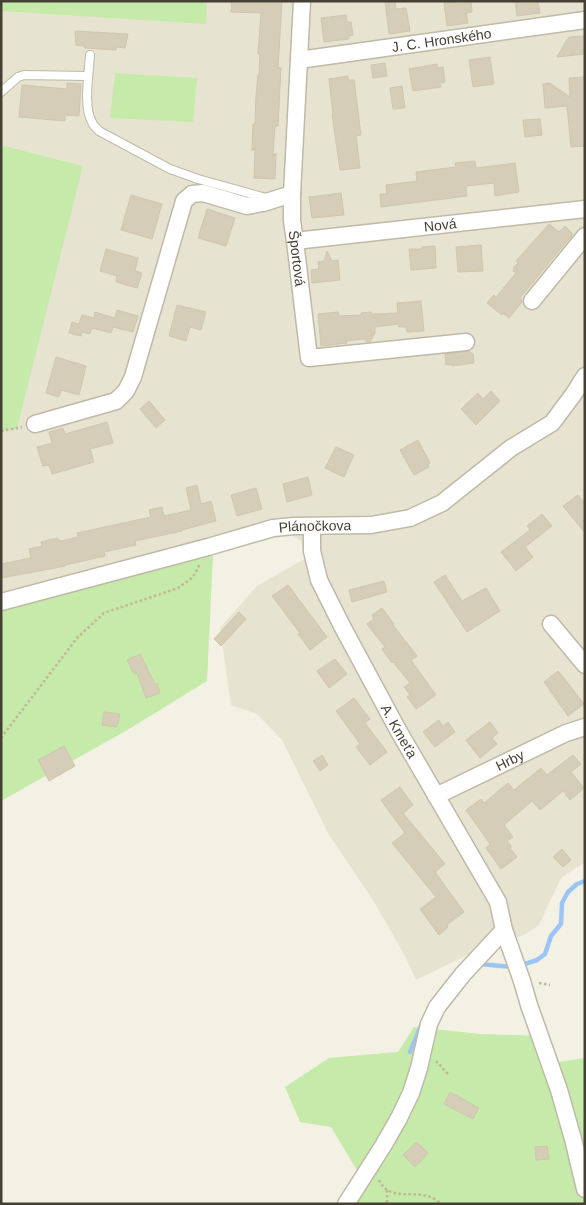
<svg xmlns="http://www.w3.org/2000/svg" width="586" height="1205" font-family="Arial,sans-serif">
<rect width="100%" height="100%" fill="#f3f0e4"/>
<polygon fill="#e7e3d1" points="1,1 585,1 585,862 561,878 539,925 524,935 467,955 416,980 405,956 373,900 329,835 282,740 257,714 231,705 220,628 257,586 304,559 301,541 290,534 1,610 1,431 17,429 83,166 1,145"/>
<g fill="#c5eaa9">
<polygon points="1,1 207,1 206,24 1,11"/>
<polygon points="115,73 197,78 193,122 110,118"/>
<polygon points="1,145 83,166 17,429 1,431"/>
<polygon points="213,554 207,681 129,729 1,801 1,610"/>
<polygon points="414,1027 480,1034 546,1036 559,1062 585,1058 585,1204 341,1204 361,1177 331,1127 300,1122 285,1087 329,1058 398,1052"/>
</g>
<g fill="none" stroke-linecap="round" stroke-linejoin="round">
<g stroke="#9bc5f4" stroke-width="4.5">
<polyline points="479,964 512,967"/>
<polyline points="522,965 537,960 545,954 551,936 561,924 562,903 568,892 577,884 585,881"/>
<polyline points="410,1052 422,1023"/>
</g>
</g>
<g fill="#d5cdb8" stroke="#d0c6ab">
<polygon points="232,1 282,1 278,68 281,68 279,106 278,126 275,126 273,154 276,154 275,179 254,178 255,150 252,150 253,124 255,124 256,95 258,75 259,75 260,54 258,54 261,13 231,12"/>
<polygon points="385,1 395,1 396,9 406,8 410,31 389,34"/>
<polygon points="459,1 471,1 472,12 466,13 468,23 447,26 444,3"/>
<polygon points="515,1 538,1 540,13 517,16"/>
<polygon points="346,15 347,22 351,22 353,35 349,36 349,39 324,42 321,18"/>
<polygon points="75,31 128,34 125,48 117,47 116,50 85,48 84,46 76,45"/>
<polygon points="585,36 585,54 557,57 566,41 569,37"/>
<polygon points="490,57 494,84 473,87 469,60"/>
<polygon points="385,63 387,76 373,78 371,65"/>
<polygon points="437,64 438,68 443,67 445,82 440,83 441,87 413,91 409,69"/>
<polygon points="348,76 348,80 354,80 361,135 356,136 360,168 340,170 332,114 333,114 329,79"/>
<polygon points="585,77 585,146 571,147 567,106 545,108 543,84 550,83 570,97 569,78"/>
<polygon points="67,83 81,84 79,116 65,115 65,121 19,117 22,85 67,89"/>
<polygon points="402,86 405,108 393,109 390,88"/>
<polygon points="540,119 542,135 525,137 523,120"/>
<polygon points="475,161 476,168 515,163 519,192 495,196 494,183 466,186 467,196 381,207 380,194 387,194 386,185 417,181 416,172 456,167 455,163"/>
<polygon points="341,193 344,215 312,218 309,197"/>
<polygon points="131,195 162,204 152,239 121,230"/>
<polygon points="207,209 235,218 226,246 198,238"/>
<polygon points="549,224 559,232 565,226 573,234 520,298 522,302 509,318 503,313 502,315 487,303 494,295 496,297 516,273 513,271 515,268 513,268 518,263 516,261"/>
<polygon points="481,245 483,271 458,272 456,247"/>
<polygon points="435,246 436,268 411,270 409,249 422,249 422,247"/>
<polygon points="106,249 138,258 135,271 142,273 137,288 116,282 117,276 100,271"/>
<polygon points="327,251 332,261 338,260 340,280 312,283 311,270 319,269 318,262 324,261"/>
<polygon points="421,301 424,331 407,332 406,327 399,327 398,324 375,327 375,333 370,342 368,342 364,339 346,341 347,343 321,346 318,314 338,312 339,316 361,315 361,313 371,312 371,314 374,314 398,313 397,303"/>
<polygon points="177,305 206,312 201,330 190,327 186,341 169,336"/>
<polygon points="117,310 138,316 133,332 113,327 111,333 92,328 90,334 82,332 81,336 69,333 72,322 79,324 82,315 94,318 95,312 115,318"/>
<polygon points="469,351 473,354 474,363 452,366 452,364 446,365 445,354"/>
<polygon points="56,357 86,366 79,395 61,390 59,397 46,393"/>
<polygon points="491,391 500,401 476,425 461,409 478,393 483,399"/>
<polygon points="149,401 165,420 156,428 140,409"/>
<polygon points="107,422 113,443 90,449 94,462 52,474 49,465 43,466 37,447 52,443 49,432 63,428 65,434"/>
<polygon points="418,440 430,463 428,464 429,467 414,475 400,450"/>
<polygon points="336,447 354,455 344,477 325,468"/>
<polygon points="308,477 312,495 287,502 283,484"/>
<polygon points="197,485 201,504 211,501 216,521 182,530 182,531 135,541 136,545 104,552 105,556 65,565 65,566 55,568 1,578 1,564 31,558 29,549 42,546 41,542 57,538 61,541 78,537 77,533 151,517 149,510 162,507 164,516 191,510 186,488"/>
<polygon points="256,488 262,509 237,516 231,495"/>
<polygon points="578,495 585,504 585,533 563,506"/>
<polygon points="542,514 552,526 525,547 533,557 516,571 501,552 530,530 527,526"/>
<polygon points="445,575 462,601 486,588 500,611 467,632 434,582"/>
<polygon points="384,581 387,592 352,602 349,590"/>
<polygon points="288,585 327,637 310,650 298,634 300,633 272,596"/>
<polygon points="382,608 394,624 393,625 417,656 411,660 436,695 416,709 407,697 410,695 404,687 410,683 393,662 392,663 382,649 385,647 367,624 374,619 372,615"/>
<polygon points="239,612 246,619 221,646 214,639"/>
<polygon points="140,654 155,684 157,683 160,693 146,698 137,673 134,674 127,660"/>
<polygon points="335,659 347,674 329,688 317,671"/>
<polygon points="558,671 564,678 584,704 568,716 544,682"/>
<polygon points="354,698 370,719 365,723 387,752 370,765 356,747 360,744 336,711"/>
<polygon points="104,712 120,714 117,727 102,725"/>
<polygon points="439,720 443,726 448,722 455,732 435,747 423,732"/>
<polygon points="490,722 498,733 492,738 497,744 480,758 466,740"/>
<polygon points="64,746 75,766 49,781 38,760"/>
<polygon points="322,755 328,765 320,771 313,761"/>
<polygon points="573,755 581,764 571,772 584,788 570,800 563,791 540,810 532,801 504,825 513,837 507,841 511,846 510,848 517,857 501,869 486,848 490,844 466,810 481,799 484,803 508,783 514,790 541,768 547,775"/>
<polygon points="400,787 413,805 403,813 445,864 435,872 464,912 447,925 448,927 439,935 420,909 436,897 392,843 405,833 381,800"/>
<polygon points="562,849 571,860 563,867 553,857"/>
<polygon points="450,1092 479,1108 473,1119 444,1104"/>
<polygon points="417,1142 428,1153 415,1167 403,1155"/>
<polygon points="547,1146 549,1159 536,1160 535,1147"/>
</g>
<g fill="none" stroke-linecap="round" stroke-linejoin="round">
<defs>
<g id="service">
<path d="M90,55C89,73 83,107 92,122C93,126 97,128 99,131L170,169L198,179L266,198"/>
<polyline points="1,92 18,77 24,75 88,76"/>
</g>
<g id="minor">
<path id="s1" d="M302,1L292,194V221L295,241L309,358L466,342"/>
<path id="s2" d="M299,60L585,20"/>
<path id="s3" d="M295,241L585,209"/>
<polyline points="532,301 585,236"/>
<polyline points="35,424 116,401 126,391 133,377 184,201 192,194 203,193 247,206 263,203 292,194"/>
<path id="s4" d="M312,527V551L319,580L342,626L398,730L498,902L504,930L522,981L529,1005L559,1090L573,1139L585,1189"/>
<path id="s5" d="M1,602L208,547L273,528L294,526L371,525L410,518L442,503L511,448L552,423L573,395L585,376"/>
<polyline points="551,624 585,665"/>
<path id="s6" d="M436,796L566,733L585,727"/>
<polyline points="346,1204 383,1146 399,1118 411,1093 419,1068 429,1024 437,1007 463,974 504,930"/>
</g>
</defs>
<use href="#service" stroke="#bfb9a6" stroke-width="10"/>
<use href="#minor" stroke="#bfb9a6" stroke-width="19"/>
<g stroke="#c1b796" stroke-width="2.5" stroke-dasharray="2.5 2.5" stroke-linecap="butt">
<polyline points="1,431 22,427"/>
<polyline points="1,738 77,638 104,613 178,588 193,577 200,564"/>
<polyline points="539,983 550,985"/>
<polyline points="436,1061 448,1074"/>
<path d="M379,1180C389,1201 410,1191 427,1196C432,1197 437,1200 441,1204"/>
<polyline points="387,1190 387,1204"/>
</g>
<use href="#service" stroke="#fff" stroke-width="8"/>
<use href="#minor" stroke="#fff" stroke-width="16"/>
</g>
<g text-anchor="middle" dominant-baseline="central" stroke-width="4" stroke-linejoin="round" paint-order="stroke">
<g font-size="14" fill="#454033" stroke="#fff">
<text stroke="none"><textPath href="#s2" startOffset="144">J. C. Hronského</textPath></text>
<text stroke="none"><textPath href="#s3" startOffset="146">Nová</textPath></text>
<text stroke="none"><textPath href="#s1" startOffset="258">Športová</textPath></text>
<text stroke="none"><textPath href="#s5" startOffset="324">Plánočkova</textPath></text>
<text stroke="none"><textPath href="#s4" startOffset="225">A. Kmeťa</textPath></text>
<text stroke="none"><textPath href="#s6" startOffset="82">Hrby</textPath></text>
</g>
</g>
<rect width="586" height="1205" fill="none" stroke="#454033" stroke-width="5"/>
</svg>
